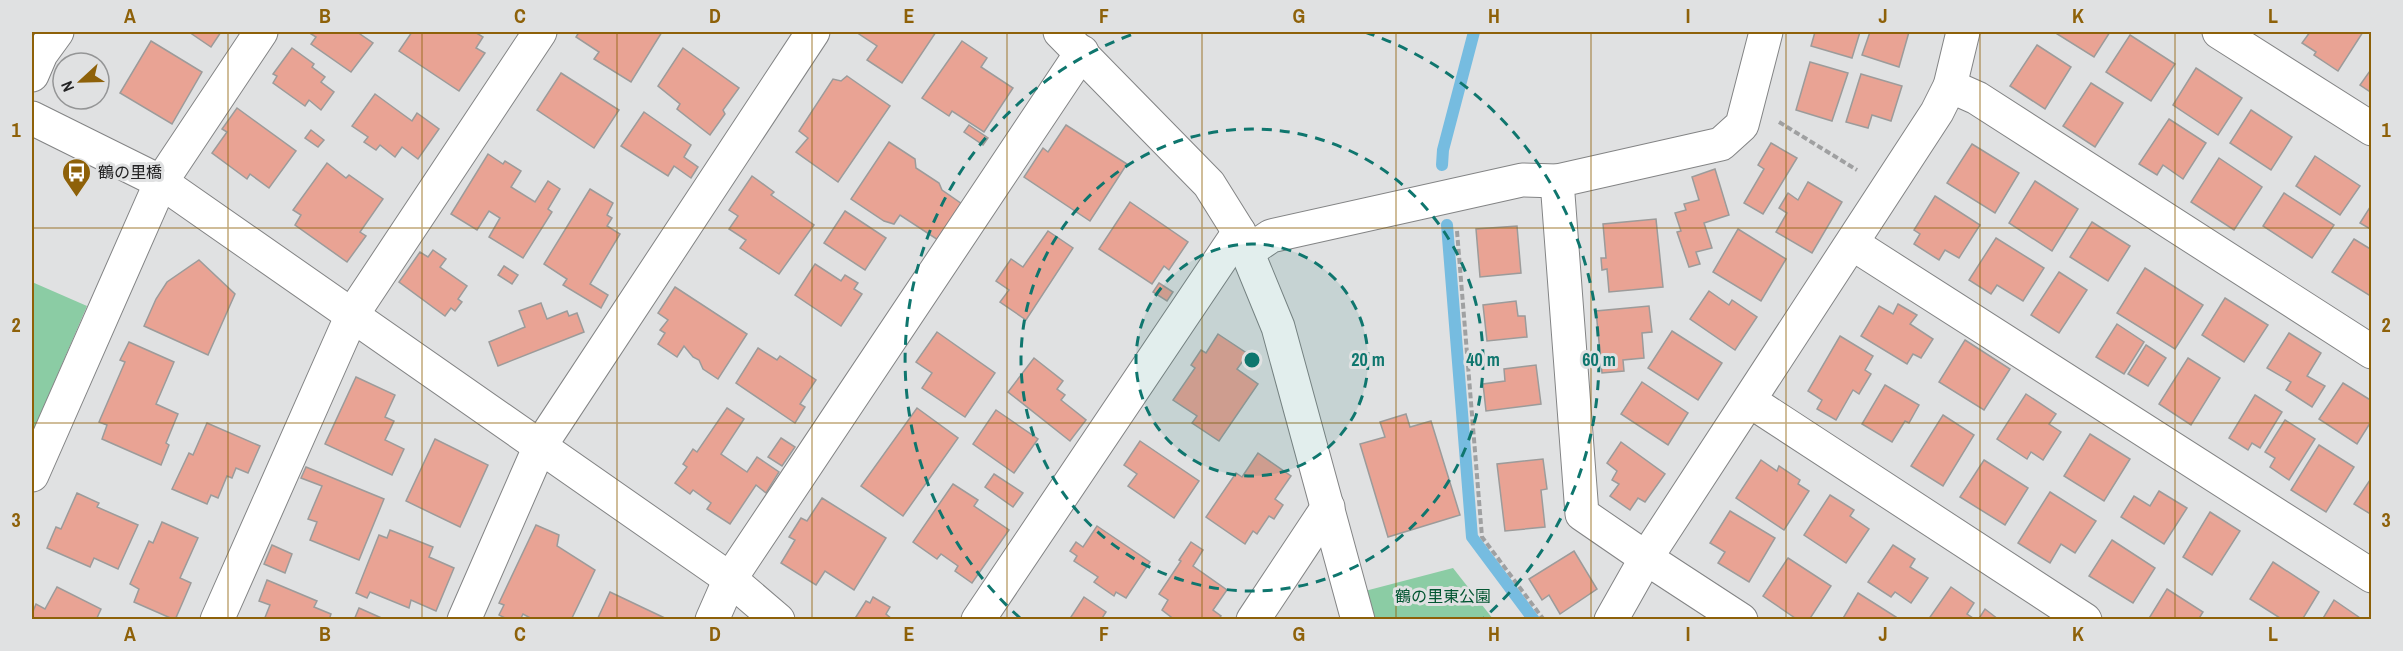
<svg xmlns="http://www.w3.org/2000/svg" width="2403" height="651" font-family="'Archivo Narrow','Noto Sans JP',sans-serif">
<rect width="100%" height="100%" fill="#e0e1e2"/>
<g fill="#8bcca4">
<polygon points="32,282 87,306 32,434"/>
<polygon points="1453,568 1493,619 1374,619 1365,591"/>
</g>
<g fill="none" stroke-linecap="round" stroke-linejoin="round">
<g stroke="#76bce0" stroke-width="12">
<polyline points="1442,165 1443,150 1474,32"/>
<polyline points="1447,225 1472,537 1534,620"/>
</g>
</g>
<g fill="#e9a394" stroke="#9c9b9a" stroke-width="1.5">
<polygon points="189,32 221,32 211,47"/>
<polygon points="308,32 357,32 373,43 351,72 311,44 316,37"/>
<polygon points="412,32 475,32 483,37 476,48 485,53 459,91 399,51"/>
<polygon points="579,32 662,32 631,82 594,59 599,52 576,37"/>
<polygon points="856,32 936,32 902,83 867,60 877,46"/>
<polygon points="1815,32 1860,32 1852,58 1811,46"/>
<polygon points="1870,32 1909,32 1899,67 1862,55"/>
<polygon points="2054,32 2110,32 2094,57"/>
<polygon points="2310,32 2363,32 2338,71 2314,55 2316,52 2302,43"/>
<polygon points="2130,35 2175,64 2151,101 2106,72"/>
<polygon points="151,41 202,72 172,124 120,93"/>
<polygon points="962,41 987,58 981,67 1013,88 984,132 952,111 949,116 922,98"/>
<polygon points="2037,45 2071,67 2045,109 2010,86"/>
<polygon points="292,48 314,64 312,67 325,77 321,82 334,92 321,110 309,100 305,106 273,83 277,76 273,74"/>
<polygon points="683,48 739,88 723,110 725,114 710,135 677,109 680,104 658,86"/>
<polygon points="1810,62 1848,73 1832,121 1796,110"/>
<polygon points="2196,68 2242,98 2218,135 2173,105"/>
<polygon points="2372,68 2372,93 2360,85"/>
<polygon points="561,73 619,110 594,148 537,110"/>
<polygon points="1861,74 1902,86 1891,121 1872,115 1868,128 1846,122"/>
<polygon points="847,76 890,106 838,182 796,152 808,138 799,131 833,79 841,81"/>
<polygon points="2091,83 2123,103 2095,147 2063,126"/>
<polygon points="375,94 412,121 417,113 439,129 418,159 402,147 395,157 380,145 376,150 364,142 368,137 352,126"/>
<polygon points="237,108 296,151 269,188 250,174 247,179 212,153 227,132 222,129"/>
<polygon points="2251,110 2292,137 2271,170 2230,143"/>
<polygon points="644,112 691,145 684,157 698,167 691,178 674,166 668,176 621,146"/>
<polygon points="2169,119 2206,143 2183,179 2163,165 2157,175 2139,164"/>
<polygon points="969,125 988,138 983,145 964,132"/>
<polygon points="1066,125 1127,164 1090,221 1024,177 1043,148 1048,152"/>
<polygon points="311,130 324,140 318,147 305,138"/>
<polygon points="889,142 915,159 916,168 939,183 942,190 962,204 938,240 900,215 894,224 884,221 851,199"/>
<polygon points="1771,143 1797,158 1763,214 1744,203 1764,169 1758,165"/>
<polygon points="1972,144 2019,173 1995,213 1947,183"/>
<polygon points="488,154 503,164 505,161 521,171 511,187 535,202 548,181 560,189 548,209 552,212 523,258 489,237 500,218 489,211 477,230 451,214"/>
<polygon points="2315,156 2360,186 2340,215 2296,186"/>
<polygon points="2219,158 2262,187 2234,230 2191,202"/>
<polygon points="327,163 346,178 349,175 383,199 360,232 366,236 347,262 295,225 301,215 293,210"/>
<polygon points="1715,169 1729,215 1704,223 1712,248 1696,252 1700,264 1689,267 1677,232 1681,231 1675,213 1686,210 1684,204 1699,200 1692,177"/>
<polygon points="752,176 774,192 771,195 814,225 779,274 740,248 746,240 729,229 738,216 729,210"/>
<polygon points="2035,181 2078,209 2052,251 2009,223"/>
<polygon points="1808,182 1842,202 1812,253 1776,232 1787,213 1779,208 1788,193 1798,200"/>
<polygon points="590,189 613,203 607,215 612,218 607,226 620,234 590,284 608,295 601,308 563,285 567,279 544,264"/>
<polygon points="2284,193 2334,225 2312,258 2263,226"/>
<polygon points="1935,196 1980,225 1959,258 1945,250 1939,260 1914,244 1920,234 1914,230"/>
<polygon points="1130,202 1188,242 1169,270 1164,266 1152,284 1099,249"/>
<polygon points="2372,204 2372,230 2360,223"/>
<polygon points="845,211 886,238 865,270 824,243"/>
<polygon points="1656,219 1663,287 1609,292 1607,269 1602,270 1601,258 1606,258 1603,224"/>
<polygon points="2092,222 2130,246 2108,281 2070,257"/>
<polygon points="1517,226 1521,273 1480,277 1476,229"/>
<polygon points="1738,229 1786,259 1761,301 1713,272"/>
<polygon points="1048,231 1073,248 1026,320 1000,302 1009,290 996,281 1011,259 1023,267"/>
<polygon points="1996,238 2044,268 2023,301 1997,285 1991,294 1969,280"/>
<polygon points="2354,239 2372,250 2372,297 2332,272"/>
<polygon points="433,250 446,259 440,267 467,286 458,299 462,302 455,311 451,308 445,316 399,282 420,252 428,257"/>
<polygon points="199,260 235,294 208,355 144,326 156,299 167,282"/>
<polygon points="815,264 841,281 845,275 858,283 854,289 862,294 841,326 795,295"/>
<polygon points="504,266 518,275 512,284 498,275"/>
<polygon points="2145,268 2203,305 2175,349 2117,313"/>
<polygon points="2059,272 2087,290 2059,333 2031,315"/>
<polygon points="1159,283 1173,292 1167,301 1153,292"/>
<polygon points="675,287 747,334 718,379 703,369 699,360 693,357 684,346 677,357 658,344 665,333 660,330 668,320 658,313"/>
<polygon points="1709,291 1729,305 1732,300 1757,317 1735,350 1690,319"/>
<polygon points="2225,298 2268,325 2244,362 2202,335"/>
<polygon points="1516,301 1518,316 1525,316 1527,337 1487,341 1483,305"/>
<polygon points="541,303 547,319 567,311 569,316 577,313 584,332 498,366 489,342 525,327 519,311"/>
<polygon points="1898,304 1917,315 1910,324 1933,339 1921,358 1913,354 1907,364 1861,336 1879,306 1893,314"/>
<polygon points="1649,306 1652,332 1642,333 1644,358 1623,360 1624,371 1602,373 1596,311"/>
<polygon points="2117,324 2144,342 2124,374 2096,357"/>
<polygon points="1672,331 1722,363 1698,400 1648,368"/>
<polygon points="937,332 995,373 965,417 922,388 932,373 916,362"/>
<polygon points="2289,333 2321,353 2307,376 2325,386 2312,407 2286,390 2291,382 2267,368"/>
<polygon points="1218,334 1248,354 1237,369 1258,384 1219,441 1192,423 1197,416 1173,400 1195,368 1191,365 1201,350 1206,353"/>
<polygon points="1840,336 1873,356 1865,370 1871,374 1859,394 1853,390 1836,420 1817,409 1822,400 1808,391"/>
<polygon points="1965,340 2010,369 1984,410 1939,382"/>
<polygon points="129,342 174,362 156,404 178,414 166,443 169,445 161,465 102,439 107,425 99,422 125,362 120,360"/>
<polygon points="2146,345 2166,358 2148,386 2128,374"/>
<polygon points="758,348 777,360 780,356 816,380 800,404 805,407 795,423 736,383"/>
<polygon points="1034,358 1063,381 1057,389 1065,395 1061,400 1086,420 1070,441 1008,392"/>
<polygon points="2188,358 2220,378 2191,425 2159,404"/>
<polygon points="1536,365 1541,404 1486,411 1483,384 1505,381 1504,369"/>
<polygon points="356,377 395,395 385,417 394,421 385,440 404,449 392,475 325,444"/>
<polygon points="1642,382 1688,413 1668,445 1621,414"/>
<polygon points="2343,383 2372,401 2372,420 2357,444 2319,419"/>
<polygon points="1885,385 1919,405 1909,423 1905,421 1892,442 1862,424"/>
<polygon points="2026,394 2056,414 2049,424 2061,432 2043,460 2031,452 2027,459 1997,439"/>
<polygon points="2255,395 2282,412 2260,448 2252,443 2248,450 2229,438"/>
<polygon points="727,408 744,419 721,454 747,472 757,457 779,472 766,493 756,485 730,524 707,509 711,503 693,490 690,494 675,483 687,467 683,464 693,449 697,452"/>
<polygon points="917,408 958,438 903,516 861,486"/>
<polygon points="996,410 1038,439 1014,473 973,444"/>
<polygon points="1406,414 1410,427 1431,421 1460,515 1388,537 1360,444 1385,437 1380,422"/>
<polygon points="1943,415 1974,435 1943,486 1911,466"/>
<polygon points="2285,420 2315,439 2289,480 2270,467 2275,458 2265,452"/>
<polygon points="207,423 260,446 248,473 236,468 232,478 227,476 218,498 211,495 207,504 172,489 189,453 193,455"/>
<polygon points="2090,434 2130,459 2104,501 2064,476"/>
<polygon points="781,438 795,447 782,466 768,457"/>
<polygon points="435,439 488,465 460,527 406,501"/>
<polygon points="1140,441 1199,481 1174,518 1128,486 1137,474 1124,465"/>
<polygon points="1621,442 1665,474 1645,502 1638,498 1630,510 1610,496 1619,484 1612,480 1617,471 1607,463"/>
<polygon points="2319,445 2354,467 2326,512 2291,490"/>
<polygon points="1258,453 1291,476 1275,499 1283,505 1274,519 1269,516 1257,534 1253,531 1245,544 1206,517 1236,473 1242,477"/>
<polygon points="1543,459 1547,489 1541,490 1545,527 1505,531 1497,464"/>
<polygon points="1761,460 1777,471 1779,466 1800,480 1798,484 1809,491 1784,530 1736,498"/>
<polygon points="1984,460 2028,488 2005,525 1960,497"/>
<polygon points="306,467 384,499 359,560 310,540 317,522 308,519 322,486 301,478"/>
<polygon points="994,474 1023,493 1013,507 985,487"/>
<polygon points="2372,477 2372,515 2354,504"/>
<polygon points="953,484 978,500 974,506 1009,530 972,583 955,571 958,566 941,554 937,559 913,542"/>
<polygon points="2159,491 2187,508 2164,544 2121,517 2134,496 2150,506"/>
<polygon points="2050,492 2096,521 2075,553 2061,544 2050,563 2018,543"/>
<polygon points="77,493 99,503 97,507 138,525 118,569 94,558 90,567 47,548 56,527 61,529"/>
<polygon points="1830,495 1854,510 1850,516 1869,529 1846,563 1804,535"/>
<polygon points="822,498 886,538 854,590 825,571 816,585 781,563 795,540 789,537 801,518 807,521"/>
<polygon points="1730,511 1775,538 1749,582 1718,563 1725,552 1710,543"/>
<polygon points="2210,512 2240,531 2212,575 2183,557"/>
<polygon points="162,522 198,538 180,578 191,583 175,620 134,602 139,589 130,584 149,541 153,543"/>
<polygon points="536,525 559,535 557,546 595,570 571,620 534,620 523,614 520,620 509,620 499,615 504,605 499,603"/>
<polygon points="1097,526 1150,562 1126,598 1116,592 1114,596 1094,582 1098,577 1074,561 1077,556 1070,551 1076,542 1083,547"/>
<polygon points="390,530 433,547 429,557 454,568 436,611 411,600 409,608 370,592 367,598 356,593 379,535 387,538"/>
<polygon points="2112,540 2155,568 2133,603 2089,576"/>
<polygon points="1191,542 1203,550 1193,566 1227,590 1213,610 1221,616 1218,620 1175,620 1162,610 1168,600 1159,594 1181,561 1179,560"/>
<polygon points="272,545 292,554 285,573 264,564"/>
<polygon points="1893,545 1915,559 1910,567 1928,578 1911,603 1895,592 1891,597 1868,582"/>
<polygon points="1574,551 1597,589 1560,614 1549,595 1542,600 1529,579"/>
<polygon points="1788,558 1831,586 1809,620 1798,620 1763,596"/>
<polygon points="2273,562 2319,592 2302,620 2283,620 2250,599"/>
<polygon points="267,580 317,601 314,607 331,614 329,620 264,620 270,605 259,601"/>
<polygon points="57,587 101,609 96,620 32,620 32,614 36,604 45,609"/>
<polygon points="1951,587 1974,603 1967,614 1976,620 1928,620"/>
<polygon points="2167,589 2203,612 2198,620 2148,620"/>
<polygon points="610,592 669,620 597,620"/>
<polygon points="1858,593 1896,617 1894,620 1842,620"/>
<polygon points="873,597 890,607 886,614 893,620 854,620 866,601 870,603"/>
<polygon points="1084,597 1106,612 1101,620 1069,620"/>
<polygon points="2334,600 2363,620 2322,620"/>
<polygon points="359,608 386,620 354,620"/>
<polygon points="1985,609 1998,619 1998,620 1978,620"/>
</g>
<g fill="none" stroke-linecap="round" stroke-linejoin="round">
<defs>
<g id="minor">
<polyline points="1060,32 1209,184 1239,232 1278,327 1358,620"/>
<polyline points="2219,32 2372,129"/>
<polyline points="32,75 41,54 57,32"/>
<polyline points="1950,86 1977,98 2372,352"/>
<polyline points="32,118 161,182 730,579 778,620"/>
<polyline points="1853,244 2372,576"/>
<polyline points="1247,252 1271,236 1522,180 1557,181"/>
<polyline points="1750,401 2085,620"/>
<polyline points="32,475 161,182 261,32"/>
<polyline points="217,620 352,315 540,32"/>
<polyline points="464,620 540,446 813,32"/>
<polyline points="712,620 730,579 1082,52"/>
<polyline points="978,620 1239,232"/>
<polyline points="1253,620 1328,507"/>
<polyline points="1611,620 1646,558 1937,112 1950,86 1963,32"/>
<polyline points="1741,620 1646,558 1582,514 1557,181 1721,144 1742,125 1766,32"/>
</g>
</defs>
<use href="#minor" stroke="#838485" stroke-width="35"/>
<g stroke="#9fa0a1" stroke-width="4" stroke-dasharray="6 3" stroke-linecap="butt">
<polyline points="1779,122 1857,170"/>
<polyline points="1457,231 1482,537 1544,620"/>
</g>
<use href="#minor" stroke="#fff" stroke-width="33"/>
</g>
<path fill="none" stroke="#8e6109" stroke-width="1.5" stroke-opacity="0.55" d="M228,32V620M422,32V620M617,32V620M812,32V620M1007,32V620M1202,32V620M1396,32V620M1591,32V620M1786,32V620M1980,32V620M2175,32V620M32,228H2372M32,423H2372"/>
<circle cx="1252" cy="360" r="116" fill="#0f766e" fill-opacity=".12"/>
<g fill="none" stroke="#0f766e" stroke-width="3" stroke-dasharray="10 8">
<circle cx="1252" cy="360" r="116"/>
<circle cx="1252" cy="360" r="231"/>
<path d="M1020 618A347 347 0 0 1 1139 32M1365 32A347 347 0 0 1 1484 618"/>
</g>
<defs>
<symbol id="bus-pin" viewBox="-11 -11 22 30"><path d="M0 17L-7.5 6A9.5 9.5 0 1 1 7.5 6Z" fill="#8e6109" stroke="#e0e1e2"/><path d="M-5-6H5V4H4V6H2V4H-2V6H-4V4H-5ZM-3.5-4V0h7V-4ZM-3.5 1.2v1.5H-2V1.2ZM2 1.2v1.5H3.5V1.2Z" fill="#fff"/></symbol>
</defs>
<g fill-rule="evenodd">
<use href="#bus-pin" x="60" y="156" width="33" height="45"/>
</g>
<g text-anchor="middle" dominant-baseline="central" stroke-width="6" stroke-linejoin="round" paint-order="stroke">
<g font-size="16" fill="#232324" stroke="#e0e1e2" text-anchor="start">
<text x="98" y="172">鶴の里橋</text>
</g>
<g font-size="16" fill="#035632" stroke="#e0e1e2">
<text x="1443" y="596">鶴の里東公園</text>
</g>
</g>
<circle cx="1252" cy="360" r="9" fill="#0f766e" stroke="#e0e1e2" stroke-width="3"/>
<g font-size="18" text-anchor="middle" font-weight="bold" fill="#0f766e" stroke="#e0e1e2" stroke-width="6" stroke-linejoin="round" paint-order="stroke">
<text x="1368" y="366">20 m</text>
<text x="1483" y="366">40 m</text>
<text x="1599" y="366">60 m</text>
</g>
<rect width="2403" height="651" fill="none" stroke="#e0e1e2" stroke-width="66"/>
<g transform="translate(81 81) rotate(248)"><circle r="28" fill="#e0e1e2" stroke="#949596" stroke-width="1.5"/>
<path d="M0-4.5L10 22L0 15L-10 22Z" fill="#8e6109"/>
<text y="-9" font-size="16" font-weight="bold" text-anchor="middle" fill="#232324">N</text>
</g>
<rect x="33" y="33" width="2337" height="585" fill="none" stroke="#8e6109" stroke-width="2"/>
<g font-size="20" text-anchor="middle" font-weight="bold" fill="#8e6109">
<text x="130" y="23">A</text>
<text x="325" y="23">B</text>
<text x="520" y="23">C</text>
<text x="715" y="23">D</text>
<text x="909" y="23">E</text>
<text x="1104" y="23">F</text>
<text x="1299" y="23">G</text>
<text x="1494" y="23">H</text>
<text x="1688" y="23">I</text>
<text x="1883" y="23">J</text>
<text x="2078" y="23">K</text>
<text x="2273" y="23">L</text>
<text x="16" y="137">1</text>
<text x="2386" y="137">1</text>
<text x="16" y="332">2</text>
<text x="2386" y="332">2</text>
<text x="16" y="527">3</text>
<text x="2386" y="527">3</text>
<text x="130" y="641">A</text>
<text x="325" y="641">B</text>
<text x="520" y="641">C</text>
<text x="715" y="641">D</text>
<text x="909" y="641">E</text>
<text x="1104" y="641">F</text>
<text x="1299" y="641">G</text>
<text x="1494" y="641">H</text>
<text x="1688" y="641">I</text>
<text x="1883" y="641">J</text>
<text x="2078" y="641">K</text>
<text x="2273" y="641">L</text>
</g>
</svg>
